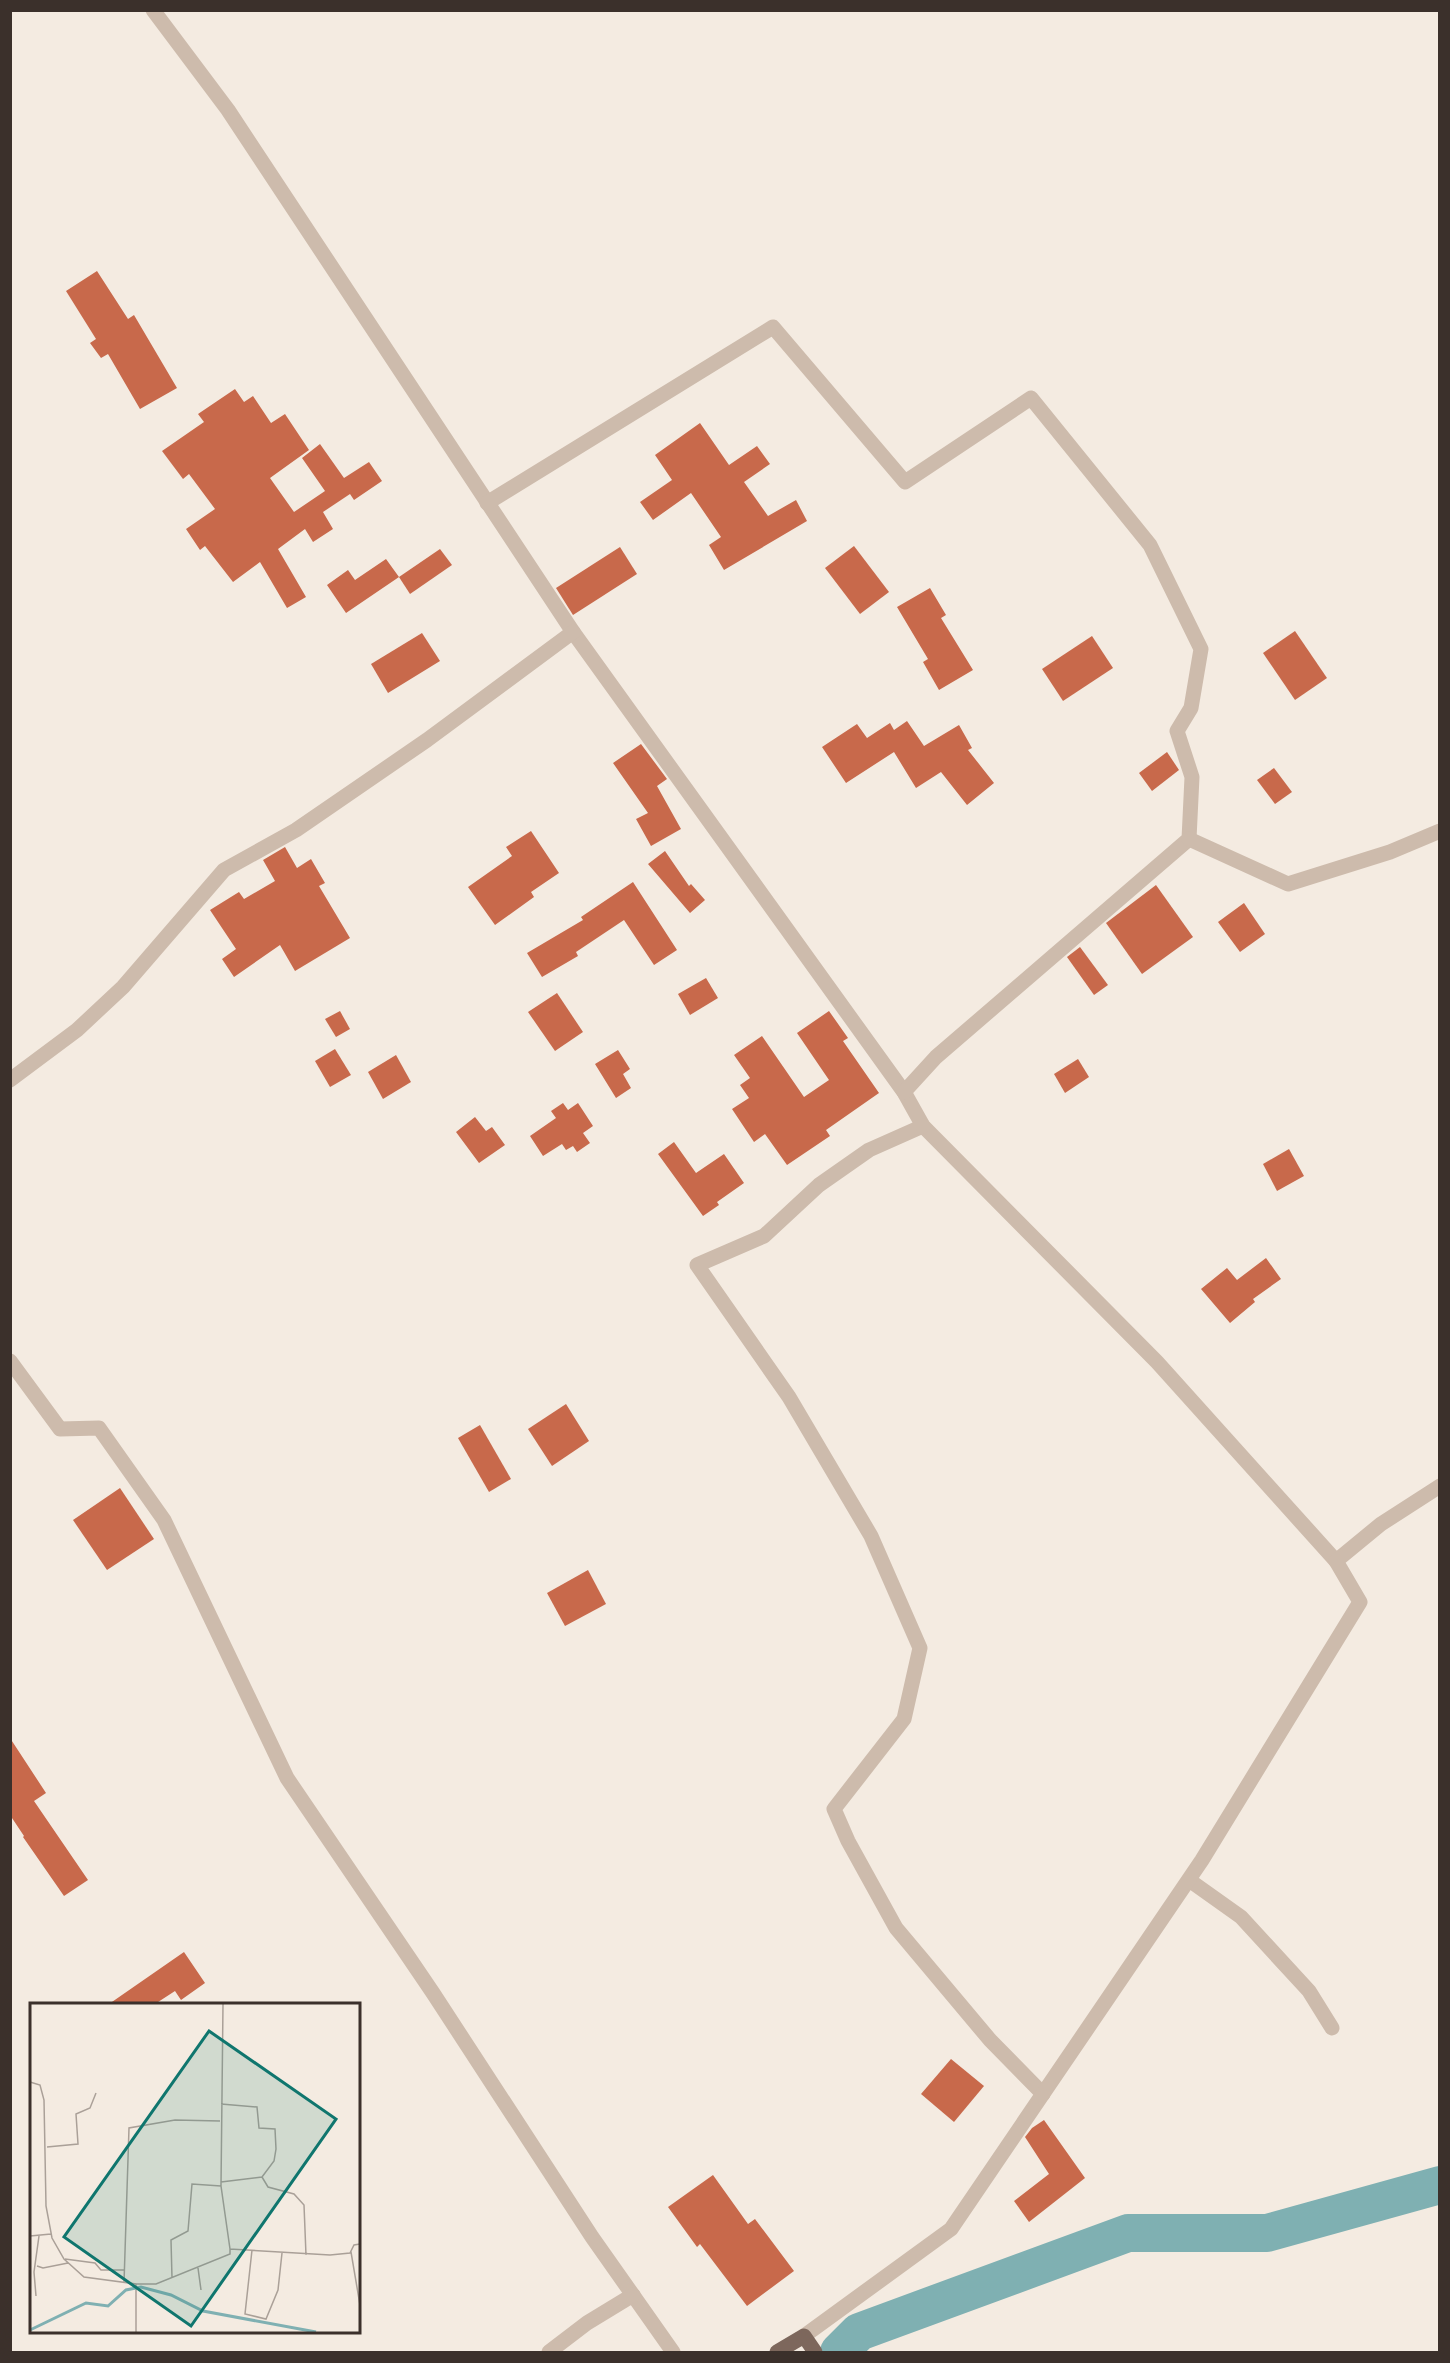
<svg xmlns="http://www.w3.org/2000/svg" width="1450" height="2363" font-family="'Noto Sans',sans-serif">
<rect width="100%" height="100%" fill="#f4ebe1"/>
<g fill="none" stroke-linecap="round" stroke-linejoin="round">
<polyline stroke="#7fb0b2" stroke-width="38" points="839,2352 859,2332 1128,2233 1267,2233 1440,2185"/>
</g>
<g fill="#c8694b">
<polygon points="97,271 128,319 134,315 177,388 140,409 108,354 101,358 90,343 96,339 66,291"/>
<polygon points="235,389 244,402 253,396 271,423 285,414 309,450 270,478 294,512 325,491 302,458 320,444 344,478 369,462 382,481 354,500 350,494 323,512 333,529 313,542 305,529 278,549 306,597 287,608 260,562 233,582 205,546 200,550 186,529 215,509 189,474 183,479 162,451 204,422 198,414"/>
<polygon points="700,423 729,465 757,446 770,464 744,482 768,516 796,500 807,521 724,570 709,545 721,537 691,493 653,520 640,502 672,480 655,455"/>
<polygon points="854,546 889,592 860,614 825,568"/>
<polygon points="620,547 637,574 573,615 556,588"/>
<polygon points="440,549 452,565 410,594 399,577"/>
<polygon points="386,559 399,577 346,613 327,585 348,570 355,580"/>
<polygon points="930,588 946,615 941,618 973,670 939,690 923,662 928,659 897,607"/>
<polygon points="1295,631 1327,678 1295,700 1263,653"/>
<polygon points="422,633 440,661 388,693 371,664"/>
<polygon points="1092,636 1113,668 1063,701 1042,669"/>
<polygon points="907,721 924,746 959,725 972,748 968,750 994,783 967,805 941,772 916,788 894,752 846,783 822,747 857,724 867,738 890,723 894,730"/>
<polygon points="641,744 667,779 657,786 681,829 651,846 636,819 648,813 613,763"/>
<polygon points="1167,752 1179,770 1152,791 1139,773"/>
<polygon points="1274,768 1292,792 1275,804 1257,780"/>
<polygon points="531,831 559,873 531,892 534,897 495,925 468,887 512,856 506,847"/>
<polygon points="285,847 297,868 311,859 325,883 319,886 350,938 295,971 280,945 234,977 222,959 236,949 210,910 239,892 244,899 275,881 263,860"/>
<polygon points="665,851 689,886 691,884 705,900 690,913 648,864"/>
<polygon points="633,882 677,950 654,965 624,920 576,952 578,956 542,977 527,953 583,920 581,917"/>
<polygon points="1156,885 1193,937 1142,974 1106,923"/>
<polygon points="1244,903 1265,934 1240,952 1218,922"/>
<polygon points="1080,947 1108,985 1094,995 1067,957"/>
<polygon points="706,978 718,998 690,1015 678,994"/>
<polygon points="557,993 583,1032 555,1051 528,1012"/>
<polygon points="340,1011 350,1029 336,1037 325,1019"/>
<polygon points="829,1011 848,1038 843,1041 879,1093 826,1130 830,1136 787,1165 765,1134 754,1142 732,1109 749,1098 740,1085 750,1078 734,1055 762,1036 804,1097 829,1080 797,1033"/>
<polygon points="335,1049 351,1075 330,1087 315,1061"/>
<polygon points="618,1050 630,1069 623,1074 631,1088 616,1098 595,1064"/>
<polygon points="396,1055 411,1082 383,1099 368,1072"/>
<polygon points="1078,1059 1089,1077 1065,1093 1054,1074"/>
<polygon points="563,1103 568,1110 578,1103 593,1126 583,1133 590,1143 577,1152 573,1146 566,1150 562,1144 543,1156 530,1136 556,1118 551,1111"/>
<polygon points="475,1117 486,1131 492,1127 505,1145 479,1163 456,1132"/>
<polygon points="674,1142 696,1173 724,1154 744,1183 717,1202 719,1205 703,1216 658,1154"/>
<polygon points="1289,1149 1304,1176 1277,1191 1263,1164"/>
<polygon points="1266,1258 1281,1279 1253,1299 1255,1302 1230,1323 1201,1289 1227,1268 1237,1280"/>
<polygon points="566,1404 589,1441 552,1466 528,1429"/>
<polygon points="480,1425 511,1479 489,1492 458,1438"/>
<polygon points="120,1488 154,1539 107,1570 73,1520"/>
<polygon points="588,1570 606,1604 565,1626 547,1593"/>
<polygon points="10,1738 46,1793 34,1801 88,1880 64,1896 23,1837 24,1836 10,1815"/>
<polygon points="184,1952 205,1983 181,2000 175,1991 155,2004 109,2004"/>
<polygon points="951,2059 984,2086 954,2122 921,2094"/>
<polygon points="1044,2120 1085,2178 1029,2222 1014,2201 1049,2174 1025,2137 1032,2128"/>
<polygon points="713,2175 748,2224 755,2219 794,2271 747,2306 700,2244 697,2247 668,2207"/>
</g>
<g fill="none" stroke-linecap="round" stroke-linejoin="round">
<g stroke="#cdbbac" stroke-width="15">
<polyline points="153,10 228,110 573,632 904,1092 923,1126 1157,1362 1336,1561"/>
<polyline points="487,503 773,327 905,482 1031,398 1150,545 1201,649 1191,708 1177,731 1192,777 1189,839 936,1057 904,1092"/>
<polyline points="1189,839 1288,884 1390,852 1440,831"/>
<polyline points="10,1080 77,1030 123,987 224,870 296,830 427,740 573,632"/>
<polyline points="923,1126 869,1150 819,1185 764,1236 697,1265 789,1397 871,1536 920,1648 904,1719 834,1809 848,1841 896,1928 990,2040 1043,2094"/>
<polyline points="10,1361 60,1429 99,1428 164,1520 287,1778 433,1993 592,2237 673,2352"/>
<polyline points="1189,1880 1241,1917 1309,1991 1332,2028"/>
<polyline points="804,2336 951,2229 1202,1860 1360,1602 1336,1561 1381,1524 1440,1486"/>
<polyline points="549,2352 587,2323 633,2295"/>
</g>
<polyline stroke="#7d675c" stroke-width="15" points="777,2352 804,2336 815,2352"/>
</g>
<g transform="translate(30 2003)">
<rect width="330" height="330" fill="#f4ebe1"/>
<path fill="none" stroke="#7fb0b2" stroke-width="3" d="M0,327L56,300L78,303L96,287L111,284L141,292L173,308L286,329"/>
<path fill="none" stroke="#aaa098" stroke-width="1.5" d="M193,1L191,183L200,246M0,79L10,82L14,97L16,203L22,235L34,256L54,274L106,281V329M191,101L227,104L229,125L245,126L246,146L244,158L232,174L191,179M17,144L48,141L46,111L60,105L66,90M232,174L238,184L264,191L274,202L276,252M0,233L21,231M222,247L215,311L236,316L248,287L252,250M321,249L330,302M35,256L65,260L71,267H94M7,263L13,265L38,260M168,265L171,287M142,275L141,237L158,228L162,181L191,183M94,280L99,125L145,117L190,118M106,281H126L200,251V246L300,252L320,250L324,242L330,241M6,293L4,269L9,233"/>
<path fill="#0f766e" fill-opacity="0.15" stroke="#0f766e" stroke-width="3" d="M179,28L306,116L161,323L34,234Z"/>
<rect width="330" height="330" fill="none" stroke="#3b302b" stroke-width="3"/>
</g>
<rect width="1450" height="2363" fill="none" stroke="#3b302b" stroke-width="24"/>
</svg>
